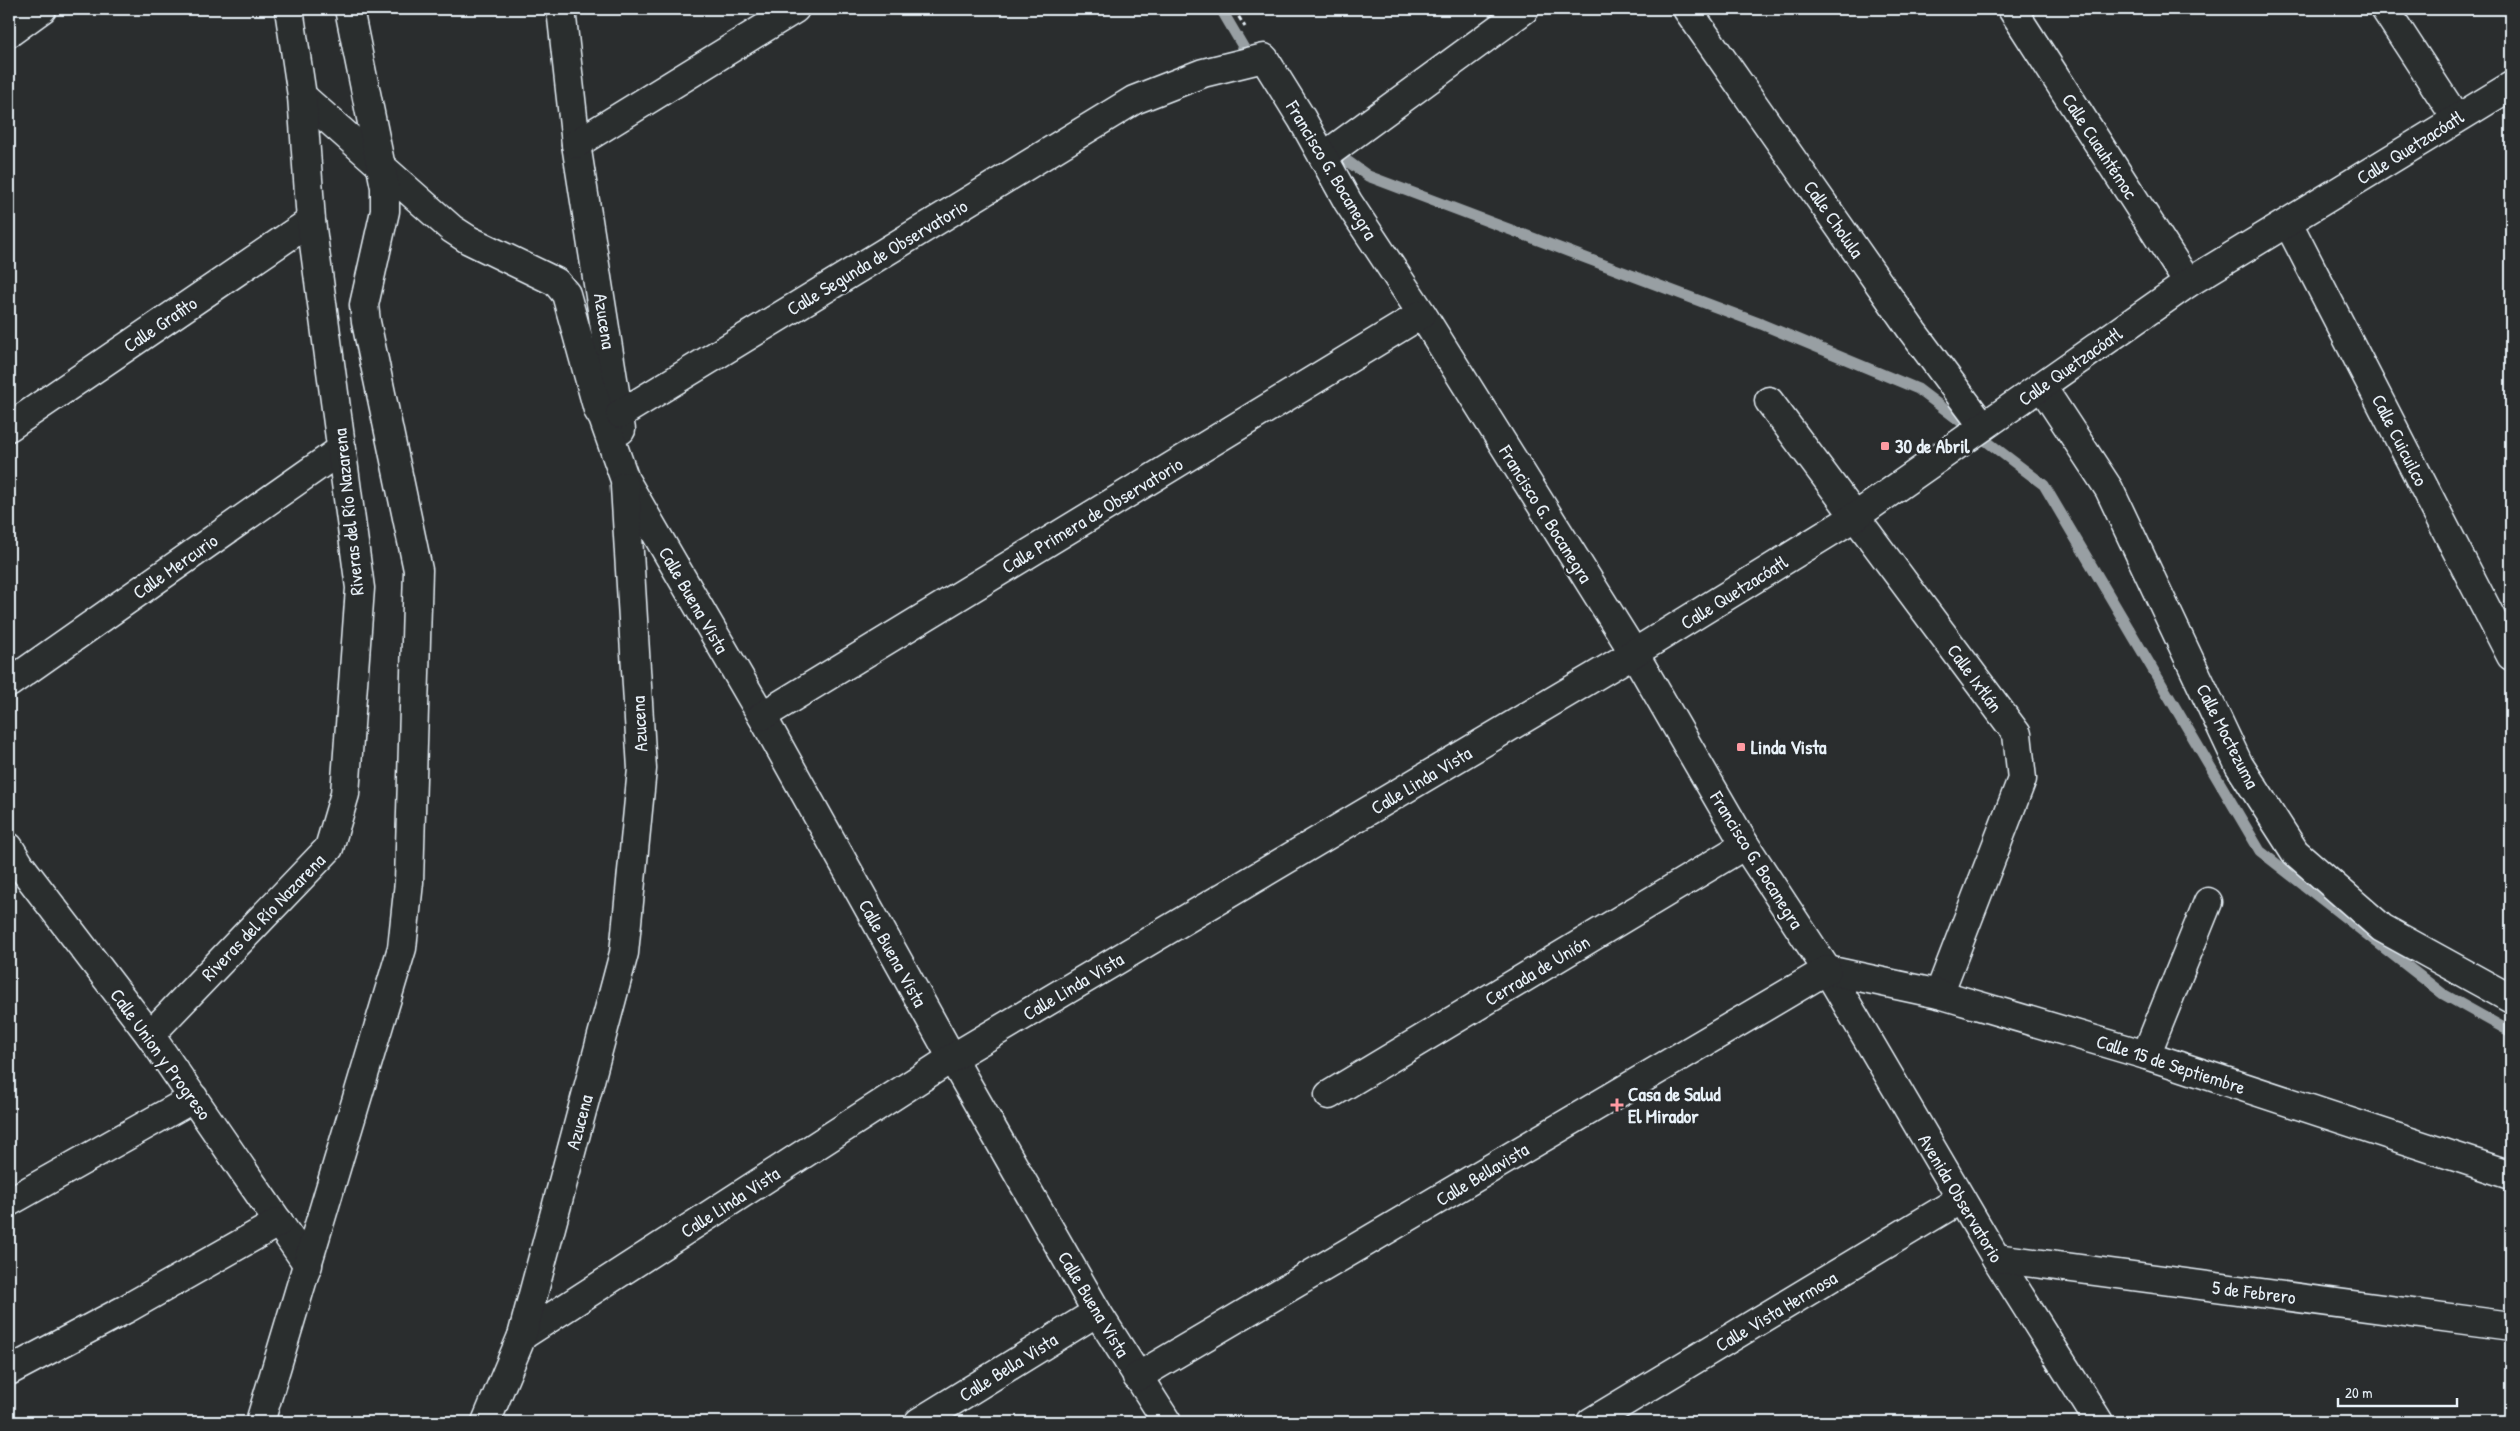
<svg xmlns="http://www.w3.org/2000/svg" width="2520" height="1431" font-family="'Patrick Hand',sans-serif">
<rect width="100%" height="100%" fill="#2a2d2e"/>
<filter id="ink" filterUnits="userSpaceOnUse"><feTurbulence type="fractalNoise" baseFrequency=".02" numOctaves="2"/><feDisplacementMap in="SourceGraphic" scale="10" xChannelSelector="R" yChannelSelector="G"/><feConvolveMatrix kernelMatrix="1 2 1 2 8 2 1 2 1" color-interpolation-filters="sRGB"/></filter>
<g filter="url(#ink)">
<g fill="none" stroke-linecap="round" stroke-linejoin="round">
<g stroke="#989fa3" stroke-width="11">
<polyline points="1221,9 1252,62"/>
<polyline points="1332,150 1368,176 1761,324 1918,389 2044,485 2260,851 2443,994 2511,1032"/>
</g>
<defs>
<g id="minor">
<polyline points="561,9 576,144 621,430"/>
<polyline points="1687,9 1913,332 1983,426"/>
<polyline points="2012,9 2188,283"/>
<polyline points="2385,9 2456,118"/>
<polyline points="9,33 42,9"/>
<polyline points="302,96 452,229 469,240 556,282 566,294 598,410 603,418 625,480 762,716 952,1058 1097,1312 1167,1422"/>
<polyline points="576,144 795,9"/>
<polyline points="1323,157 1525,9"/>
<polyline points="2288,223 2511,656"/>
<polyline points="2042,387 2109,489 2239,765 2295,852 2382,928 2511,999"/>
<polyline points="1769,401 2017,734 2022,779 1939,994"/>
<polyline points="620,414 1134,100 1203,73 1264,58 1302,119 1348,202 1422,314 1634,653 1745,845 1827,970 1996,1258 2099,1422"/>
<polyline points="9,427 311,221"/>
<polyline points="9,683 342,449"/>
<polyline points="762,716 1422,314"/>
<polyline points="9,847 20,865 150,1035 308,1265"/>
<polyline points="1827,970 1939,994 2146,1055 2511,1175"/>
<polyline points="150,1035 329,848 345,794 360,588 311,221 302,96 289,9"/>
<polyline points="2146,1055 2208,902"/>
<polyline points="1329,1095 1745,845"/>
<polyline points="9,1202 194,1098"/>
<polyline points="1996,1258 2511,1326"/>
<polyline points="522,1336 952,1058 1634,653 1856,516 2188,283 2511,86"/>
<polyline points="9,1371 126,1309 279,1222"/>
<polyline points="1137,1377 1827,970"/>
<polyline points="260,1422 402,948 409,882 418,570 366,322 364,305 385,211 385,187 349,9"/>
<polyline points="486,1422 522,1336 624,953 642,769 625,486"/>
<polyline points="919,1422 1097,1312"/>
<polyline points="1591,1422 1961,1199"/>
</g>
</defs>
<use href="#minor" stroke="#e8f1f8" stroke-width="31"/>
<polyline stroke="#e8f1f8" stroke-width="3" stroke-dasharray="5 4" stroke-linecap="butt" points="1234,9 1245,27"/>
<use href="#minor" stroke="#2a2d2e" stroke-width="28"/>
</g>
</g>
<g fill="#ff9aa2" stroke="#2a2d2e" stroke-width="2">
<rect x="1880" y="441" width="10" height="10" rx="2.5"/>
<rect x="1736" y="742" width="10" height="10" rx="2.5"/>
<path d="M1614.5 1097.5h5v5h5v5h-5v5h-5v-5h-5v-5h5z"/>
</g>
<g text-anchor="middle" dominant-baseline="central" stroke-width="5" stroke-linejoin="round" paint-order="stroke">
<g font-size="19" fill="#e8f1f8" stroke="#2a2d2e">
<text transform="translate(2100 146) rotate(57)">Calle Cuauhtémoc</text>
<text transform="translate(2410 147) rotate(-32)">Calle Quetzacóatl</text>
<text transform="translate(1332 170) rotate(59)">Francisco G. Bocanegra</text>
<text transform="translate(1834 219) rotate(55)">Calle Cholula</text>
<text transform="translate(877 257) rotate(-31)">Calle Segunda de Observatorio</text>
<text transform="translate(605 321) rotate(81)">Azucena</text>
<text transform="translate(160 324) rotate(-34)">Calle Grafito</text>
<text transform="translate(2070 366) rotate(-35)">Calle Quetzacóatl</text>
<text transform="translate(2400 440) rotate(63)">Calle Cuicuilco</text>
<text transform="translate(348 512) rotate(-96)">Riveras del Río Nazarena</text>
<text transform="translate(1546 514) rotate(58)">Francisco G. Bocanegra</text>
<text transform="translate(1092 515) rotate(-31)">Calle Primera de Observatorio</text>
<text transform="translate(175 566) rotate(-35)">Calle Mercurio</text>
<text transform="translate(1734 592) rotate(-32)">Calle Quetzacóatl</text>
<text transform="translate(694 600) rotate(60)">Calle Buena Vista</text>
<text transform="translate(1975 678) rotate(54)">Calle Ixtlán</text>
<text transform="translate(639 724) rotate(-93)">Azucena</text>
<text transform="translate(2228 736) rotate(63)">Calle Moctezuma</text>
<text transform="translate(1421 780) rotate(-31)">Calle Linda Vista</text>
<text transform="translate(1757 860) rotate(58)">Francisco G. Bocanegra</text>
<text transform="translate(263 917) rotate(-46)">Riveras del Río Nazarena</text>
<text transform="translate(893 953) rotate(61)">Calle Buena Vista</text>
<text transform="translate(1537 970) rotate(-31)">Cerrada de Unión</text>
<text transform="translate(1073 986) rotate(-31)">Calle Linda Vista</text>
<text transform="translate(161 1054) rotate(54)">Calle Union y Progreso</text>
<text transform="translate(2171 1064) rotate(18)">Calle 15 de Septiembre</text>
<text transform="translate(579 1122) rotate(-75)">Azucena</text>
<text transform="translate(1482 1174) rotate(-31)">Calle Bellavista</text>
<text transform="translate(1961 1198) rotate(59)">Avenida Observatorio</text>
<text transform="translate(730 1202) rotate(-33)">Calle Linda Vista</text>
<text transform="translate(2254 1292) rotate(7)">5 de Febrero</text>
<text transform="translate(1094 1304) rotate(59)">Calle Buena Vista</text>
<text transform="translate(1776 1311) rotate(-31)">Calle Vista Hermosa</text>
<text transform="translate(1008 1367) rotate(-32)">Calle Bella Vista</text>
</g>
<g font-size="19" font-weight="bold" fill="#e8f1f8" stroke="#2a2d2e" text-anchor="start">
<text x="1895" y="446">30 de Abril</text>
<text x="1751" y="747">Linda Vista</text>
<text x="1628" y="1094">Casa de Salud<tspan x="1628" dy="22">El Mirador</tspan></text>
</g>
</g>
<rect width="2520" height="1431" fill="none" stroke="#2a2d2e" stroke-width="30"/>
<rect x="15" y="15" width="2490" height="1401" fill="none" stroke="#e8f1f8" stroke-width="2" filter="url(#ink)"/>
<path d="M2338 1398v8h119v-8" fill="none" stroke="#e8f1f8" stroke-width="2.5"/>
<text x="2345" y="1398" font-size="15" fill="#e8f1f8" stroke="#2a2d2e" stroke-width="4" paint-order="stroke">20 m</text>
</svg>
